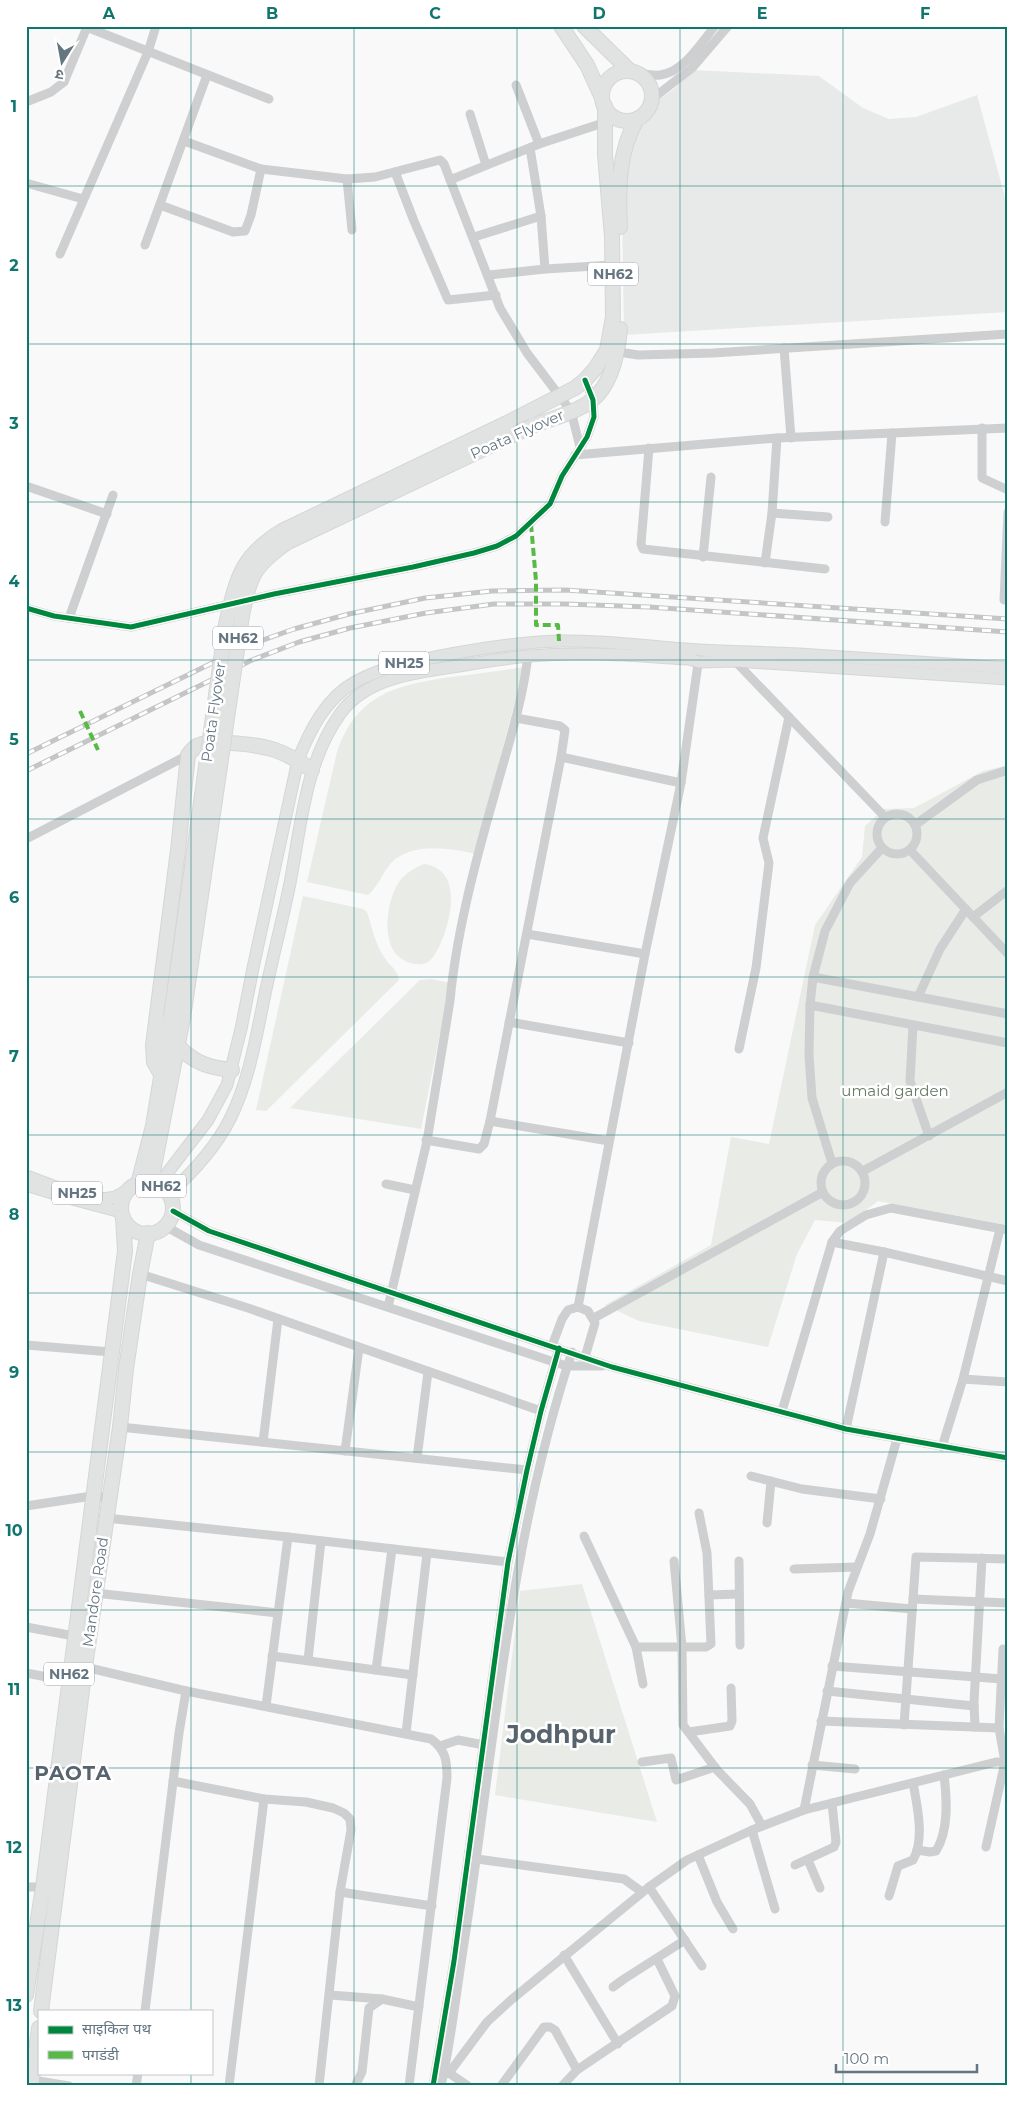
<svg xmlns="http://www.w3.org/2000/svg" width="1034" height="2112" font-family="Montserrat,'Noto Sans Devanagari',sans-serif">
<rect width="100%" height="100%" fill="#f9f9f9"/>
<polygon fill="#e8e9e9" points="693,70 819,76 863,108 889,119 916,117 977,95 1008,208 1008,312 624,335 622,214 624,170 637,129 650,106 675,88"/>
<g fill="#e8ebe6">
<path d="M524,667L475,854C449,848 412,842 391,863C382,873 379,886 368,895L307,882L337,752C357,694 396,685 451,677C476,674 500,671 524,667Z"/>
<polygon points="1008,765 1008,1225 878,1201 849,1223 815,1220 797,1254 768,1347 639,1321 605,1305 711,1245 731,1137 769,1144 815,925 862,857 865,826 884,809 914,808 983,771"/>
<path d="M424,864C464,869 451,923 439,947C436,952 433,959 428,962C419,967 406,963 399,957C380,941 387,895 402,878C408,872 416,867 424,864Z"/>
<path d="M303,896L363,909L367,912C372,927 375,944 384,957C389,965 398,970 399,980L266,1111L256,1110Z"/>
<polygon points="432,979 450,983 421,1129 290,1108 420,980"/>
<polygon points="582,1584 657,1822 495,1795 520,1591"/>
</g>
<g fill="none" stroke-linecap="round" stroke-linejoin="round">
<defs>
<g id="major">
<path d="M26,1176C47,1183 93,1204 115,1197C119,1195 124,1192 129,1189"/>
<polyline points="26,1185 52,1193"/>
<path d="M158,1185L208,1120L227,1085L241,1029L253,968L298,760C310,730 326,698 355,682C380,668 408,663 435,657C476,649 518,642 559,641C607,640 653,647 700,650C733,652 766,652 799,654C868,658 938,663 1008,668"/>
<path d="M169,1194C192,1173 216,1147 230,1119C248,1083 255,1043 263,1004C271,963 282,923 290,883C301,826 305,763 340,714C366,677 418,672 459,666C482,662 506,658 529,656C582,651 636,656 689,659L699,662L735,661L1008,679"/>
<polyline points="72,1199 121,1212"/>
</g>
<g id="highway">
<polyline points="561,26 587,65 602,98"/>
<polyline points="584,26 630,71"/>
<circle cx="627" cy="96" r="25"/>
<path d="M620,227C618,190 618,152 637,119"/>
<polyline points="507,423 575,388 585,380 595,369 607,350 613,317 612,236 605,155 605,106"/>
<path d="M532,426C550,419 578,412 592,400C612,384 618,352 620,329"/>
<path d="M178,1046C194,1063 210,1068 232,1070"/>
<path d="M162,1076L154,1062L153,1045L178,850L188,755C191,751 194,747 199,745C213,739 260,745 275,750C289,755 301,762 312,770"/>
<polyline points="151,1182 183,1018"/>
<circle cx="147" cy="1208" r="26"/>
<polyline points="138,1184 153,1126 171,1016"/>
<polyline points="26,1995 43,1887 125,1251 123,1217"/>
<polyline points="41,2011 85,1667 120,1427 126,1369 140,1274 148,1233"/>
<polyline points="31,2086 39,2028"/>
</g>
</defs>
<use href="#major" stroke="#d5d6d7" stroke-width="13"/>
<use href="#highway" stroke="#d5d6d6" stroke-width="16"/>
<g stroke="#cecfd0" stroke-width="9">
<polyline points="84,26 269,99"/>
<path d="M637,73C644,74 652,76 660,75C684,72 701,43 715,26"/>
<polyline points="516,85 539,144"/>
<polyline points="652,99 692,68 728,26"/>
<polyline points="26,102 51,92 64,82 87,27"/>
<polyline points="470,114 486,165"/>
<polyline points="184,141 261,169 347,179 375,177 440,160 444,164 500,308 527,353 571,411 580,447"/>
<polyline points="530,148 541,216 545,269"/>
<polyline points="395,172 414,221 448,300 496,295"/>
<polyline points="347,179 352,230"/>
<polyline points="450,180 539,144 603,123"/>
<polyline points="26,183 83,199"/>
<polyline points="160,205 233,232 245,231 251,215 261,169"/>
<polyline points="474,237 541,216"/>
<polyline points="145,245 207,75"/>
<polyline points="60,254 148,52 156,26"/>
<polyline points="489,275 545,269 613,265"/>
<polyline points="784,348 791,438"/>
<polyline points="612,351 638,355 713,353 1008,334"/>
<polyline points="982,428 982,478 1008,490"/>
<polyline points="649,448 641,544 643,549 825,569"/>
<polyline points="575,455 777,438 1008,428"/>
<polyline points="26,486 107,514"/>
<polyline points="772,513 828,517"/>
<polyline points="885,522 892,433"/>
<polyline points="703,557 711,477"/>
<polyline points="765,563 772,513 777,438"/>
<polyline points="1004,600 1008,512"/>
<polyline points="26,608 54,616 131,627 274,594 413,567 474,553 497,546 516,536 550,504 562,476 587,437 594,417 593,400 585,380"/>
<polyline points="69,618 113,495"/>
<polyline points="735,661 885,817"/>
<polyline points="561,757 681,783"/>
<circle cx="897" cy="834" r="20"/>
<polyline points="915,825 977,780 1008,770"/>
<polyline points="26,839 188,755"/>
<polyline points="910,850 1008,954"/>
<polyline points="973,917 1008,890"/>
<polyline points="527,934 645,954"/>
<polyline points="813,977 1008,1014"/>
<polyline points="918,997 940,949 966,909"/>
<polyline points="810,1005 1008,1043"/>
<polyline points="509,1022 629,1043"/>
<polyline points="913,1025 910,1081 929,1136"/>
<polyline points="739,1049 756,968 769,863 763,838 789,717"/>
<polyline points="490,1121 609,1141"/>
<polyline points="426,1140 479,1149 484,1144 490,1121 561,757 565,730 560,726 516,718"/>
<circle cx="843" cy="1183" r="22"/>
<polyline points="832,1163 812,1098 809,1055 810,1005 813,977 825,931 850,883 882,848"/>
<polyline points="863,1171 1008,1092"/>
<polyline points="386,1184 415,1190"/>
<polyline points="173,1211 209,1231 612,1367 846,1429 1008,1458"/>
<polyline points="165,1226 199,1245 554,1362 567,1366 602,1366"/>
<polyline points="832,1242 884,1252 1008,1281"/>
<polyline points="140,1274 248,1308 541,1411"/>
<path d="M388,1307L427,1141L450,1001C456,935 475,863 493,800C506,752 522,705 528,656"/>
<polyline points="578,1307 645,954 681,783 699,657"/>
<polyline points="594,1318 823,1192"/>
<polyline points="26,1345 111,1352"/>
<polyline points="552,1346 562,1319 568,1310 578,1307 588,1311 595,1323 585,1357"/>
<polyline points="963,1379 1008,1382"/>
<polyline points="782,1411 832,1242 840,1231 866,1215 891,1208 1008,1230"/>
<polyline points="120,1427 527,1470"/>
<polyline points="846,1429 884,1252"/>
<polyline points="263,1442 278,1319"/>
<polyline points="942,1447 963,1379 1000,1229"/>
<polyline points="345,1451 359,1348"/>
<polyline points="417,1458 428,1372"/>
<polyline points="751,1476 802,1489 881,1499"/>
<polyline points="26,1506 92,1496 109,1498"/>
<polyline points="106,1518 288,1537 266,1706"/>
<polyline points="767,1523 771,1481"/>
<polyline points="584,1536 636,1647"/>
<polyline points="288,1537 508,1562"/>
<polyline points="674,1561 682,1647 683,1725 717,1770 750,1804 762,1826"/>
<polyline points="739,1561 740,1645"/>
<polyline points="794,1569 857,1567"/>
<polyline points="95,1593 278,1613"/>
<polyline points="709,1595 739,1594"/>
<polyline points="913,1599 1008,1603"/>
<polyline points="846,1603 912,1609"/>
<polyline points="26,1627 74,1636"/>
<polyline points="272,1656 413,1675"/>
<polyline points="308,1660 321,1541"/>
<polyline points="832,1666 1002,1679"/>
<polyline points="85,1667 186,1691 179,1733 145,2011"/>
<polyline points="376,1670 392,1549"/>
<polyline points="26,1673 68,1681"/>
<polyline points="643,1684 636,1647 706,1647 711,1644 707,1553 699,1513"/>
<path d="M186,1691L431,1739C446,1750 447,1761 447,1778L409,2086"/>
<polyline points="827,1691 974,1706"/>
<polyline points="821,1721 999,1728 1005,1762 986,1847"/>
<polyline points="904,1725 916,1557 1008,1559"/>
<polyline points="975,1727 974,1702 982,1558"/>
<polyline points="999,1728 1003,1649"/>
<polyline points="689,1732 730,1726 732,1721 731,1688"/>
<polyline points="406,1733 427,1553"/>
<polyline points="440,1746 458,1740 484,1745"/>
<polyline points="642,1762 671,1758 676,1780 715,1767"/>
<polyline points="812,1765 855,1769"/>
<polyline points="173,1781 264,1799 306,1802 333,1808 344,1813 350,1819 351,1830 340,1892 319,2086"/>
<polyline points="804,1810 848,1592 870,1534 897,1439"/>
<polyline points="752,1830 775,1909"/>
<path d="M917,1850L930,1852L936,1851C949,1830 947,1799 944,1775"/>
<polyline points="698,1855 717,1902 733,1929"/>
<polyline points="477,1859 624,1879 642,1892"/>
<polyline points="808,1860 820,1888"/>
<polyline points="795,1865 834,1847 836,1842 832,1803"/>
<polyline points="26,1887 43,1887"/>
<polyline points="649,1887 702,1966"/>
<polyline points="340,1892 432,1906"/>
<path d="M889,1896L898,1866L913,1860C925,1839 917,1805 913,1783"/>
<polyline points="564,1955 618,2044"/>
<polyline points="613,1987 624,1979 685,1940"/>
<polyline points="330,1995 382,1999 419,2007"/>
<polyline points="449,2073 468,2086"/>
<polyline points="444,2074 449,2073 487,2022 511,2000 649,1887 687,1860 752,1830 804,1810 996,1762 1008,1762"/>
<polyline points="32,2080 69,2086"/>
<polyline points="136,2086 138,2073"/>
<polyline points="229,2086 264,1799"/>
<polyline points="355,2086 362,2072 369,2008 382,1999"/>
<polyline points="433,2086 454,1961 508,1562 527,1470 541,1411 559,1348"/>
<path d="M441,2086C452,2037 457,1986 465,1937C495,1741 509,1541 572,1352"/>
<polyline points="501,2086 544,2027 550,2027 555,2030 577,2070"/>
<polyline points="562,2086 577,2070 672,2006 675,1996 657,1959"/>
</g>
<use href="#major" stroke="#e1e2e2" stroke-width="11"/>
<use href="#highway" stroke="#e1e2e2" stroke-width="14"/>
<defs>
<g id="rail">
<polyline points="26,754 249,645 294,629 349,614 425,598 492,591 565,590 1008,619"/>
<polyline points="26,771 252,660 299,642 350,628 426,613 494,604 565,604 649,607 1008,632"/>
</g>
</defs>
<use href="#rail" stroke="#c3c5c6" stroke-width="5"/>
<use href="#rail" stroke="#fff" stroke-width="3" stroke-dasharray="9" stroke-linecap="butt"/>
<defs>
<g id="highway-bridge">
<path d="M171,1016L226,624C237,578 240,557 282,531L507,423"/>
<path d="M183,1018L242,616C250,576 253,566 288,542L532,426"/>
</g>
</defs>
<use href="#highway-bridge" stroke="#d5d6d6" stroke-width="16" stroke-linecap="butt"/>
<use href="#highway-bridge" stroke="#e1e2e2" stroke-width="14"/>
<g stroke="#58b947" stroke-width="4" stroke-dasharray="8 4" stroke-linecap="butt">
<polyline points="531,524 536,581 536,625 558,625 559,641"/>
<polyline points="80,711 98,750"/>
</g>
<defs>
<g id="cycleway">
<polyline points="26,608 54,616 131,627 274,594 413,567 474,553 497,546 516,536 550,504 562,476 587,437 594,417 593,400 585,380"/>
<polyline points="173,1211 209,1231 612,1367 846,1429 1008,1458"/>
<polyline points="433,2086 454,1961 508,1562 527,1470 541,1411 559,1348"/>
</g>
</defs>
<use href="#cycleway" stroke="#fff" stroke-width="8"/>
<use href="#cycleway" stroke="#00873e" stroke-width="5"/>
</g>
<path fill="none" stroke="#0f766e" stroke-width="1" stroke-opacity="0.55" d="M191,26V2011M354,26V2086M517,26V2086M680,26V2086M843,26V2086M26,186H1008M26,344H1008M26,502H1008M26,660H1008M26,819H1008M26,977H1008M26,1135H1008M26,1293H1008M26,1452H1008M26,1610H1008M26,1768H1008M26,1926H1008M191,2073V2086"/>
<g text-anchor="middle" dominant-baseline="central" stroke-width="5" stroke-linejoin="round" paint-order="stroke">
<g fill="#fff" stroke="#939fa8" stroke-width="1">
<rect x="588" y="262.5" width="50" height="23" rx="4"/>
<rect x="213" y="626.5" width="50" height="23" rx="4"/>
<rect x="379" y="651.5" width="50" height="23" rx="4"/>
<rect x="136" y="1174.5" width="50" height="23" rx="4"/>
<rect x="52" y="1181.5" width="50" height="23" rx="4"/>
<rect x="44" y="1662.5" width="50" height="23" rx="4"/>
</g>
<g font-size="14" font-weight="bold" fill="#657683">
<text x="613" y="274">NH62</text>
<text x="238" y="638">NH62</text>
<text x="404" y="663">NH25</text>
<text x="161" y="1186">NH62</text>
<text x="77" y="1193">NH25</text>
<text x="69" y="1674">NH62</text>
</g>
<g font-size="15" fill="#657683" stroke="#fff">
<text transform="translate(517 434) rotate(-24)">Poata Flyover</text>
<text transform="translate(213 712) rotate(-82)">Poata Flyover</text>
<text transform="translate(95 1592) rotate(-82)">Mandore Road</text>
</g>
<g font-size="15" fill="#687a64" stroke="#fff">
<text x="895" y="1090">umaid garden</text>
</g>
<g font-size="20" font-weight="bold" letter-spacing="1" fill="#57646e" stroke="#fff">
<text x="73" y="1773">PAOTA</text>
</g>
<g font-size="25" font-weight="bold" fill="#57646e" stroke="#fff">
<text x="561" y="1734">Jodhpur</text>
</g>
</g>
<rect width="1034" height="2112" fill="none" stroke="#ffffff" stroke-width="55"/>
<rect x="38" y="2010" width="175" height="65" fill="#ffffff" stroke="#c1c8cd"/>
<rect x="48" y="2026" width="25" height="8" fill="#00873e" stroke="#c1c8cd"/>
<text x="82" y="2034" font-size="15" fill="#657683">साइकिल पथ</text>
<rect x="48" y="2051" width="25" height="8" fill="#58b947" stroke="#c1c8cd"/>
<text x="82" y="2060" font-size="15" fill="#657683">पगडंडी</text>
<g transform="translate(62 62) rotate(191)" stroke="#ffffff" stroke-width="4" paint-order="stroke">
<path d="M0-4L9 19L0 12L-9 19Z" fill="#657683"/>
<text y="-8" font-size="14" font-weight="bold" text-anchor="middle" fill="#657683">उ</text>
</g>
<path d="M836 2064v8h141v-8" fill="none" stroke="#657683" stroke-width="2.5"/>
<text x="844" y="2064" font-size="15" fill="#657683" stroke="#ffffff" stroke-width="4" paint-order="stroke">100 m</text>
<rect x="28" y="28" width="978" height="2056" fill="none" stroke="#0f766e" stroke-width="2"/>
<g font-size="16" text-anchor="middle" font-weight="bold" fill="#0f766e">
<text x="109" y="19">A</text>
<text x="272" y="19">B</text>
<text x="435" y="19">C</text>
<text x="599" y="19">D</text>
<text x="762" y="19">E</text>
<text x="925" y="19">F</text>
<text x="14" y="112">1</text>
<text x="14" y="271">2</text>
<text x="14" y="429">3</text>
<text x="14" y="587">4</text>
<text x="14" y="745">5</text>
<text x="14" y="903">6</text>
<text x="14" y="1062">7</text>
<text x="14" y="1220">8</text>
<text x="14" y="1378">9</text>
<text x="14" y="1536">10</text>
<text x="14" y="1695">11</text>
<text x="14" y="1853">12</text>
<text x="14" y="2011">13</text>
</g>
</svg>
